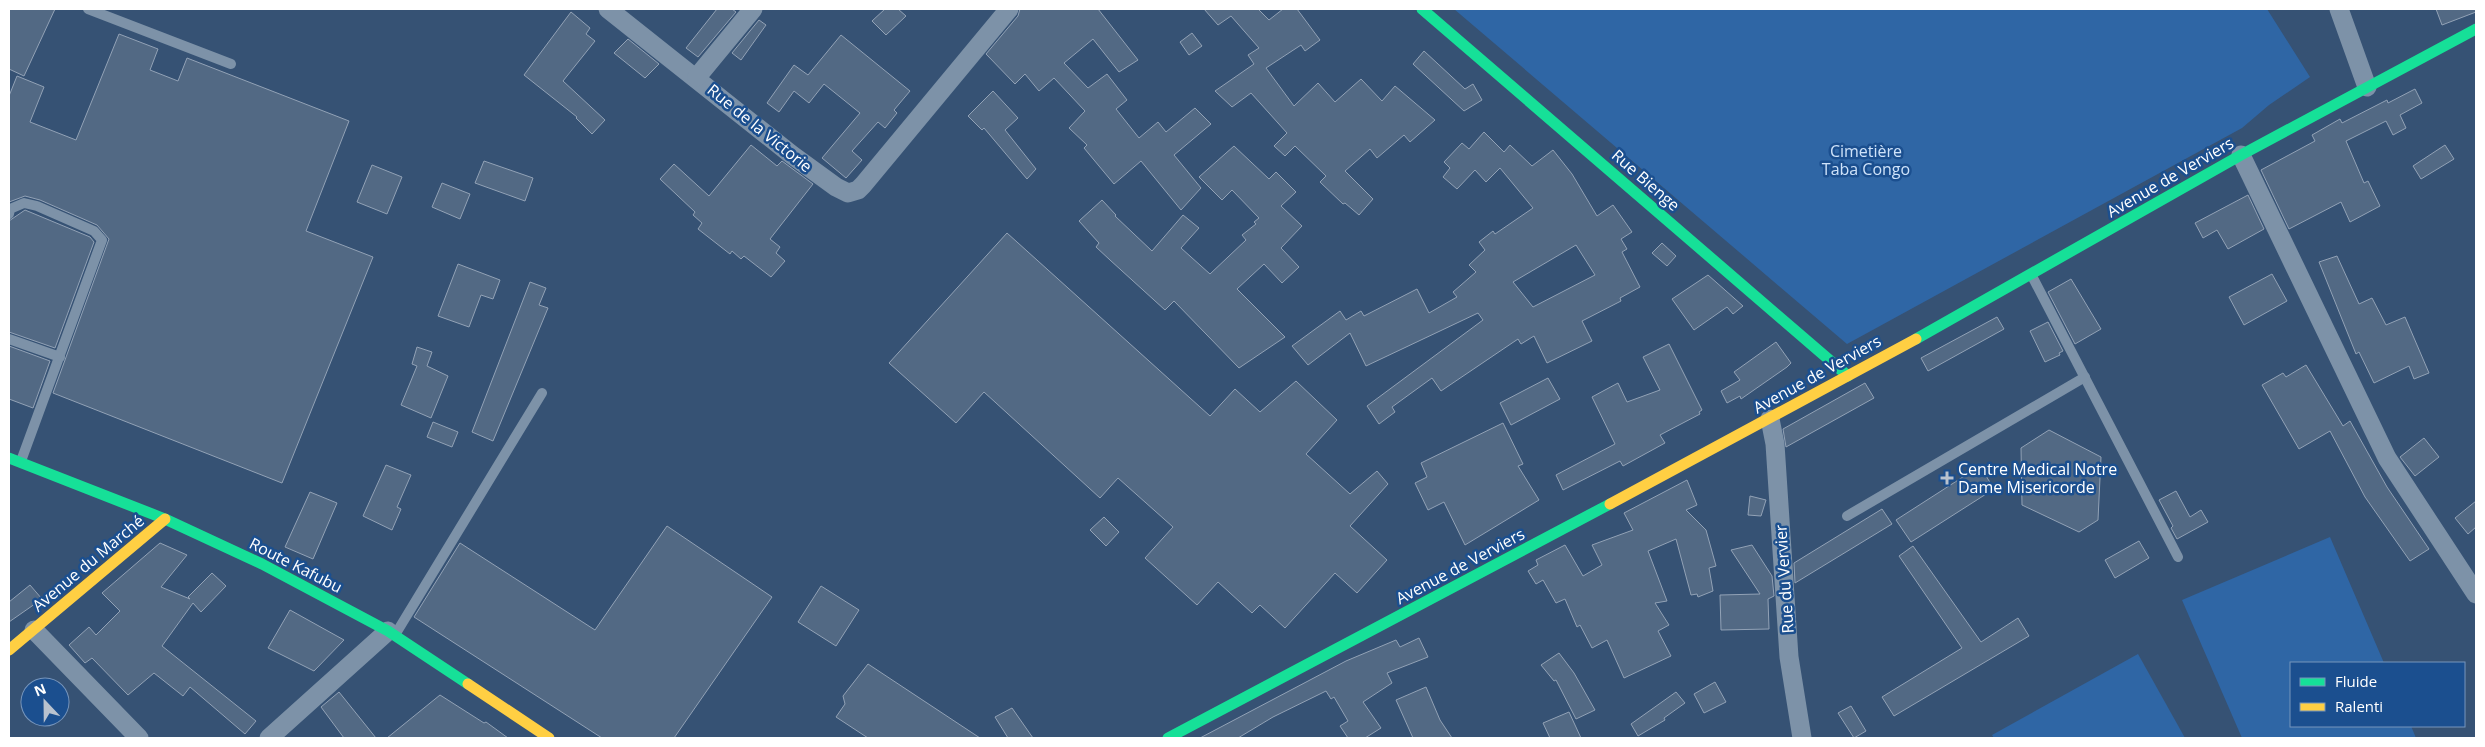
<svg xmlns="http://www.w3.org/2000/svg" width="2485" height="747" font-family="'Open Sans',sans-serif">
<rect width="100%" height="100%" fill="#365274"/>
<g fill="#2f66a5">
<polygon points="1454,9 2267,9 2310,77 2269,105 2242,128 1847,344"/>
<polygon points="2330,537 2384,663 2291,663 2291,726 2411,726 2416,738 2242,738 2182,600"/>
<polygon points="2138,654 2185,738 1994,738 1992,735"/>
</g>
<g fill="#526984" stroke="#92a2b6" fill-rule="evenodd">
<polygon points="9,9 55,9 24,76 9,69"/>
<polygon points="717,9 732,9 736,12 698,57 686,48"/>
<polygon points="885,9 898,9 906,16 886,35 872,21"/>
<polygon points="1020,9 1098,9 1138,60 1119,72 1093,39 1064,63 1088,88 1107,74 1127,100 1116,109 1139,138 1158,122 1166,132 1195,108 1211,124 1174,155 1201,188 1181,210 1141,161 1114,184 1084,148 1087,145 1069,128 1085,111 1054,78 1039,91 1025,74 1015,84 986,54 1018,16"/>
<polygon points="1204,9 1258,9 1269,20 1283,9 1297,9 1320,40 1305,51 1301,45 1266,68 1294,106 1318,83 1335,102 1361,79 1382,101 1395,86 1435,120 1410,142 1404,135 1377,158 1370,149 1345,171 1373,199 1359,215 1345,203 1343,204 1320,182 1326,176 1295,146 1285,156 1274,146 1287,133 1251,93 1232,107 1215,91 1254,64 1248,55 1259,48 1231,16 1218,25"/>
<polygon points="2436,9 2476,9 2476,12 2442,25"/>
<polygon points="571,12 590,28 586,34 595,41 563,81 605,120 592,134 576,118 577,117 524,75"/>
<polygon points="759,20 766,25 741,60 732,53"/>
<polygon points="1192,33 1202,46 1189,55 1180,42"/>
<polygon points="119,34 158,49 150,70 178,81 187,58 349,121 306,231 373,257 282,483 53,393 109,239 97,225 40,200 25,196 9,202 9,96 17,76 44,87 30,122 76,140"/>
<polygon points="841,35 910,91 894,110 897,113 885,128 878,122 852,151 862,160 846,178 822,158 860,113 824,84 809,103 794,91 779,112 767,103 794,65 808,75"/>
<polygon points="628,39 659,64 645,78 614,53"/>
<polygon points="1424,51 1465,89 1473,84 1482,100 1464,111 1413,64"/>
<polygon points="2415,89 2422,103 2400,115 2406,128 2393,135 2386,121 2346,141 2364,183 2368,181 2380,206 2350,222 2341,202 2289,229 2261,170 2315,141 2312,135 2340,119 2342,123 2387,100 2388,103"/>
<polygon points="993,91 1018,118 1005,130 1036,169 1027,179 984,128 982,130 968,116"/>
<path d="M1484,132L1504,152L1510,145L1532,166L1553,150L1572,174L1597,216L1613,205L1632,232L1621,239L1627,249L1622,252L1640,287L1620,298L1621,301L1582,321L1592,341L1547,363L1534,336L1521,344L1518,339L1441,391L1432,378L1392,407L1395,412L1379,424L1367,406L1483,320L1478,313L1366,366L1350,333L1308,365L1292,346L1340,311L1346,320L1361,311L1364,316L1417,289L1429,313L1457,297L1453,292L1476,272L1469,265L1485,250L1479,242L1493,231L1495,234L1533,208L1500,168L1486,182L1475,170L1457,189L1443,177L1450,168L1444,162L1462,143L1469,149ZM1576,245L1595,275L1533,307L1513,282Z"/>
<polygon points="751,145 777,166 782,161 813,184 770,239 780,247 776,253 785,261 771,277 744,256 741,259 732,251 730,254 698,229 702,223 693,215 695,212 660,179 674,164 709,196"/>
<polygon points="2445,145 2454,159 2421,179 2413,166"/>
<polygon points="1234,146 1269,179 1276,172 1296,192 1281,206 1302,226 1281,248 1299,267 1282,283 1264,264 1237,289 1285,337 1239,368 1174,301 1165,310 1110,260 1096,247 1099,243 1079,221 1102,200 1116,215 1115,216 1152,251 1183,215 1199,228 1181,248 1210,274 1246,240 1242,235 1256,224 1254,222 1259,218 1232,190 1222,200 1199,177"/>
<polygon points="484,161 533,178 525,201 475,183"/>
<polygon points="372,165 402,177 387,214 357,202"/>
<polygon points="442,183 470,194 460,219 432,207"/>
<polygon points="2248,195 2264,229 2228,249 2217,230 2203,238 2195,223"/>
<polygon points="25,210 90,237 94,242 55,348 9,332 9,221"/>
<polygon points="1007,233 1210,416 1235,389 1260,412 1296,381 1337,420 1306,454 1350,494 1377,471 1388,484 1350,526 1387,560 1357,593 1335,573 1285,628 1260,605 1252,613 1218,582 1197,605 1145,558 1173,527 1118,478 1100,498 984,392 956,423 889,363"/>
<polygon points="1662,243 1676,256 1667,266 1652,253"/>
<polygon points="2337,256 2359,304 2372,298 2386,325 2405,317 2429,373 2414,379 2409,366 2374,383 2359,352 2356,354 2319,262"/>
<polygon points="458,264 500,280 493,299 481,295 469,327 438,316"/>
<polygon points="2272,274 2287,301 2244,325 2229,297"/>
<polygon points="1708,275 1743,306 1733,314 1727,307 1694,330 1672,299"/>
<polygon points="2071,279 2101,329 2075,344 2048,292"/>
<polygon points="530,282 546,288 539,305 548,308 493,441 472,432"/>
<polygon points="1997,317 2004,329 1928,371 1921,358"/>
<polygon points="2048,322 2063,351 2059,353 2060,355 2045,362 2030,331"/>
<polygon points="1776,342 1791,363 1787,367 1741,399 1740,396 1727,403 1721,391 1740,380 1734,372"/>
<polygon points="1669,344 1702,410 1699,412 1700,414 1660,435 1665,443 1623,466 1620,461 1563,490 1556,475 1615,444 1592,397 1618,383 1627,402 1660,390 1643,357"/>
<polygon points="9,346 50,361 33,408 9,399"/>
<polygon points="417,347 432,352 427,366 448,376 431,418 401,405 417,366 412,364"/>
<polygon points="2306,365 2343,426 2350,421 2387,487 2429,549 2410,561 2365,497 2330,431 2299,449 2262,385 2283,373 2286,377"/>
<polygon points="1548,378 1560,399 1511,425 1500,403"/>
<polygon points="1865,383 1874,398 1786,447 1783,429"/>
<polygon points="433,422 458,432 452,447 427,437"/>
<polygon points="1503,423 1523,464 1518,466 1539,500 1465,545 1444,502 1428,510 1415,483 1427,477 1421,463"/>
<polygon points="2049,430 2101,457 2098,520 2079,532 2022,505 2021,448"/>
<polygon points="2424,438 2439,457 2415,476 2400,457"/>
<polygon points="386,465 411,475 397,507 401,509 392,530 363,516"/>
<polygon points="1980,466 1994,489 1911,542 1896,520"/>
<polygon points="1687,480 1697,505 1686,510 1706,530 1716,566 1709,568 1713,591 1698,597 1697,594 1691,595 1676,539 1648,551 1667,601 1655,603 1669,625 1658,631 1671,656 1624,678 1607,640 1592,648 1580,625 1577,627 1565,599 1556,603 1543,580 1536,584 1528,571 1538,565 1536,560 1565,545 1583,576 1602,565 1592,545 1633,530 1624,513"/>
<polygon points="2176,491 2190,517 2201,510 2208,522 2177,539 2171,528 2173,526 2159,500"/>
<polygon points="310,492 337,503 313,559 285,547"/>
<polygon points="1750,496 1766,500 1761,516 1748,515"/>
<polygon points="2476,501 2476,527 2468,534 2455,518"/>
<polygon points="1882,509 1892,524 1795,583 1794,563"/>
<polygon points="1104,517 1119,532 1106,546 1090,530"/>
<polygon points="667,526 772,597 674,738 602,738 414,617 460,543 595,630"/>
<polygon points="2139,541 2149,558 2115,578 2105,560"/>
<polygon points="160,543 187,555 161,587 190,599 188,597 212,573 226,586 201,612 193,603 162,646 256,721 245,734 190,687 183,696 154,673 128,695 92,658 85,663 69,645 89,627 96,635 120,611 102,593"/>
<polygon points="1752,545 1772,576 1774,596 1768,599 1769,629 1721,630 1720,595 1760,594 1731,550"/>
<polygon points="1913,546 1981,642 2018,618 2029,636 1894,716 1882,697 1962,648 1899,556"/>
<polygon points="30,585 42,599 9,622 9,602"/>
<polygon points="821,586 859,610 836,646 798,622"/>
<polygon points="290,610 344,640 314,671 268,648"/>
<polygon points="1419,638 1428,657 1387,673 1392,683 1363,702 1381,728 1365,738 1348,738 1340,726 1348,721 1334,697 1331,699 1326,691 1273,717 1238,738 1200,738 1346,661 1396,640 1400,647"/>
<polygon points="1559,653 1574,673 1595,710 1576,719 1556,680 1554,681 1541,665"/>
<polygon points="868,664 980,738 868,738 836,717 845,704 843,696"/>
<polygon points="1715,682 1726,702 1704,713 1694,694"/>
<polygon points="1426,687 1440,720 1452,738 1413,738 1396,700"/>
<polygon points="339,692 376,738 344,738 321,707"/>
<polygon points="1676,692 1685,703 1664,718 1665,720 1638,736 1631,724"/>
<polygon points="440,695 484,723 486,722 508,738 387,738"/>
<polygon points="1851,706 1866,731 1854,738 1838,713"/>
<polygon points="1012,708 1033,738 1008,738 995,717"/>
<polygon points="1569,712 1581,738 1550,738 1543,723"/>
</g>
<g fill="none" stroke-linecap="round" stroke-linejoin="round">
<g stroke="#7d92a8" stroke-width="10">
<polyline points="88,9 231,64"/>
<polyline points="9,214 10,209 24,203 37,206 94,231 102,240 21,461"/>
<polyline points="2032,276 2178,557"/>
<polyline points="9,339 60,357"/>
<polyline points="1847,516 2085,377"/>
<polyline points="395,635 542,393"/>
</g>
<g stroke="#7d92a8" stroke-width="19">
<polyline points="608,9 792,155 836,187 848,193 858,190 863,185 1009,9"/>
<polyline points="2339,9 2367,87"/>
<polyline points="697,77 753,9"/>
<polyline points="2241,155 2387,458 2476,594"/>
<polyline points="1770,419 1775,444 1789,657 1802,738"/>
<polyline points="34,630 139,738"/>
<polyline points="269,738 388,631"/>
</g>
<g stroke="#16e098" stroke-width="11">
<polyline points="1422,9 1848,376"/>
<polyline points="1916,339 2241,155 2476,29"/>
<polyline points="9,458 165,519 262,564 388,631 468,684"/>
<polyline points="1168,738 1610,504"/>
</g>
<g stroke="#ffcf43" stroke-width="11">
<polyline points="1610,504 1916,339"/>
<polyline points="9,650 165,519"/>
<polyline points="468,684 549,738"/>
</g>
</g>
<path fill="#b9c2ce" stroke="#1b4f8f" stroke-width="2" d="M1944.5 470.5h5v5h5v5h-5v5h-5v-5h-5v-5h5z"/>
<g text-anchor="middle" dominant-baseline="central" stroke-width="5" stroke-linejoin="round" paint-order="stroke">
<g font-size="16" fill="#fff" stroke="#1b4f8f">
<text transform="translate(760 128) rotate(39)">Rue de la Victorie</text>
<text transform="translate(2170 177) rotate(-30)">Avenue de Verviers</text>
<text transform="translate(1646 180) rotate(41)">Rue Bienge</text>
<text transform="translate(1817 374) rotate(-29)">Avenue de Verviers</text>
<text transform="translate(88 563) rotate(-40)">Avenue du Marché</text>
<text transform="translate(296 565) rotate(27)">Route Kafubu</text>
<text transform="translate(1460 566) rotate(-28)">Avenue de Verviers</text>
<text transform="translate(1784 579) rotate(-94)">Rue du Vervier</text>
</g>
<g font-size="16" fill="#cfe3fa" stroke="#1b4f8f">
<text x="1866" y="151">Cimetière<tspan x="1866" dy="18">Taba Congo</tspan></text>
</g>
<g font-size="16" fill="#fff" stroke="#1b4f8f" text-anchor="start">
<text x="1958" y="469">Centre Medical Notre<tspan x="1958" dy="18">Dame Misericorde</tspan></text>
</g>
</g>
<rect width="2485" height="747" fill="none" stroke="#ffffff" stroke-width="20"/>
<rect x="2290" y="662" width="175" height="65" fill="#1b4f8f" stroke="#7695bc"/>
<rect x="2300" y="678" width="25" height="8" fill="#16e098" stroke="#7695bc"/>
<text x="2335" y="687" font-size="15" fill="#ffffff">Fluide</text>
<rect x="2300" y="703" width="25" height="8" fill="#ffcf43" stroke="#7695bc"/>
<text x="2335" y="712" font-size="15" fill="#ffffff">Ralenti</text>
<g transform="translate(45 702) rotate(338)"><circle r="24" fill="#1b4f8f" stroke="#7695bc"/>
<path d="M0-4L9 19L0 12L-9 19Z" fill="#b9c2ce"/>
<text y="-8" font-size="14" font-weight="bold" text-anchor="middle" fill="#ffffff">N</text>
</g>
</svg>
